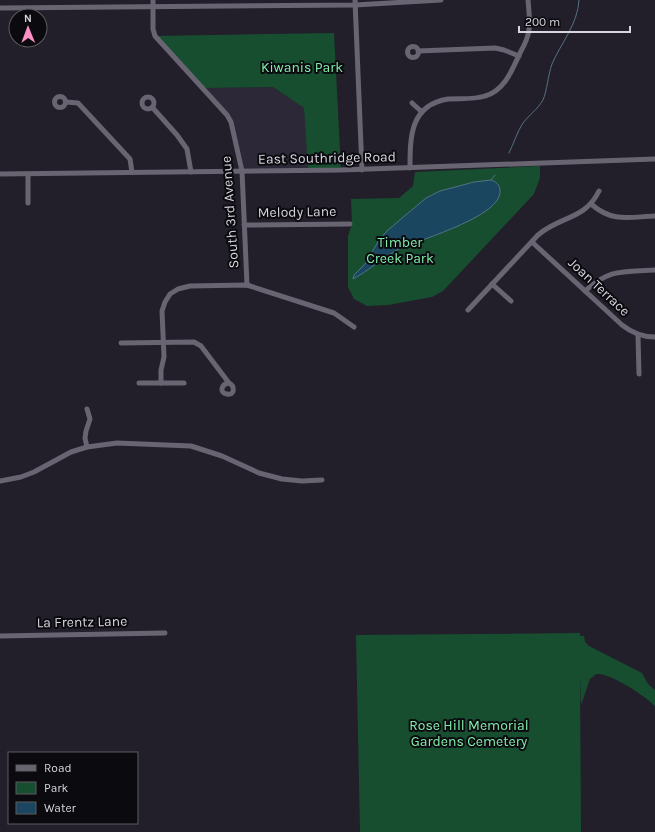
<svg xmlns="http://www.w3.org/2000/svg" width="655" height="832" font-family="Karla,sans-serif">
<rect width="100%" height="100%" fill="#221f2a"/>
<polygon fill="#2c2837" points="273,87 304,108 308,170 242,171 233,126 203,88"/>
<g fill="#174e30">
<polygon points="334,33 341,170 308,170 304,108 273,87 203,88 155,36"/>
<polygon points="540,166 540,178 534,194 443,291 432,297 388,305 367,306 354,299 348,287 348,236 352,224 351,199 399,198 413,186 415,172"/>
<path d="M580,633V636H584L585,642L589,646L642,673L648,684L655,690V706C645,696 610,672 596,674L590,679L581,705L580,677L581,832H360L356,635Z"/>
</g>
<path fill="#1a475f" stroke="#537285" d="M491,180C495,181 500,185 500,190C503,217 417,240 397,250C381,258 369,271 353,279L354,275L365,264L379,240L388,230L426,198L440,191L474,182Z"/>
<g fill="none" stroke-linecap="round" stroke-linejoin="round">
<g stroke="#537285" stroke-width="1">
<path d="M509,153C514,143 517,132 523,123C530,114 537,110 543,100C547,91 548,75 552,64C561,43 578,24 579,0"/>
<polyline points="491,180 495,175"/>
</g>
<g stroke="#686471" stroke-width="5">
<polyline points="153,0 153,29 155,36 227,115 231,122 242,171 247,285"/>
<polyline points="355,0 362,170"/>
<polyline points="0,8 355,5 441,0"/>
<circle cx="413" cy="52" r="5.5"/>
<polyline points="418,51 495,48 504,50 519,56"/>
<circle cx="60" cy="102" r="5.5"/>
<circle cx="148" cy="103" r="6"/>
<polyline points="66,102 78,103 130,159 132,172"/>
<polyline points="412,103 422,112"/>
<polyline points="152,107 177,135 187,149 191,172"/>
<path d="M410,168C410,137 410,105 448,99C460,98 473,100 485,96C505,90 512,70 520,53C524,46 528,38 529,30C530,21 529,10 528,0"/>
<polyline points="0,174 341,170 655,159"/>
<polyline points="28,174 28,203"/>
<path d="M591,204C613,223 629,217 655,216"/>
<polyline points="244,225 350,224"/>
<path d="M532,242L622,325C632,333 642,337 655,337"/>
<polyline points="492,284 511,301"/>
<path d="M585,291C611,268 623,272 655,270"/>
<path d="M468,310L538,235C560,216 585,220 599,191"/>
<polyline points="638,335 639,374"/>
<path d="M121,343L194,342L201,346L229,383C235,386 235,396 227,394C219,393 221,384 229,383"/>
<polyline points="139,383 184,383"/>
<polyline points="161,383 161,370 164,357 162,311 165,302 170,294 178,289 190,286 247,285 334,313 354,327"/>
<polyline points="87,409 90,419 86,431 85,438 87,447"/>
<polyline points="0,481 21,477 34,472 71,452 87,447 117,443 191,446 222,456 259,473 282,479 302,481 322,480"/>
<polyline points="0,636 165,633"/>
</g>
</g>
<g text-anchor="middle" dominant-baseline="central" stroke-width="4" stroke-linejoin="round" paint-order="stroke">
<g font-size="14" fill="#80edab" stroke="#0b0a0f">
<text x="302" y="67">Kiwanis Park</text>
<text x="400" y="242">Timber<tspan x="400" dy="16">Creek Park</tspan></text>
<text x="469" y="725">Rose Hill Memorial<tspan x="469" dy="16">Gardens Cemetery</tspan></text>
</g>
<g font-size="14" fill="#d7d5dd" stroke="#0b0a0f">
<text transform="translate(327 158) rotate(-1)">East Southridge Road</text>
<text transform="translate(230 212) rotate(-94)">South 3rd Avenue</text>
<text transform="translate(297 212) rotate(-1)">Melody Lane</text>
<text transform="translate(599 287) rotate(43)">Joan Terrace</text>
<text transform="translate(82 622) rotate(-1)">La Frentz Lane</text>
</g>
</g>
<rect x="8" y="752" width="130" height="72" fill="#0b0a0f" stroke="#5d5b61"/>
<rect x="16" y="765" width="20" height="6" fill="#686471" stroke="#5d5b61"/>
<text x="44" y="772" font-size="12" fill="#d7d5dd">Road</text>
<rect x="16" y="782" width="20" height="12" fill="#174e30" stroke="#5d5b61"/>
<text x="44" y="792" font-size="12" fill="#d7d5dd">Park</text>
<rect x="16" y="802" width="20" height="12" fill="#1a475f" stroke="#5d5b61"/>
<text x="44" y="812" font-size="12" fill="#d7d5dd">Water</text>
<g transform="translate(28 28) rotate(359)"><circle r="19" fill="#0b0a0f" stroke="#5d5b61"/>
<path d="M0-3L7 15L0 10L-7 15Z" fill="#fc8fc3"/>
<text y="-6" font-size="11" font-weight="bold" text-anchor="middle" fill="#d7d5dd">N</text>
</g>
<path d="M519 26v6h111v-6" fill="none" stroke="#d7d5dd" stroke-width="2"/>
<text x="525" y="26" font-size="12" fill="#d7d5dd" stroke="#0b0a0f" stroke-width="3" paint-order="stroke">200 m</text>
</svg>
